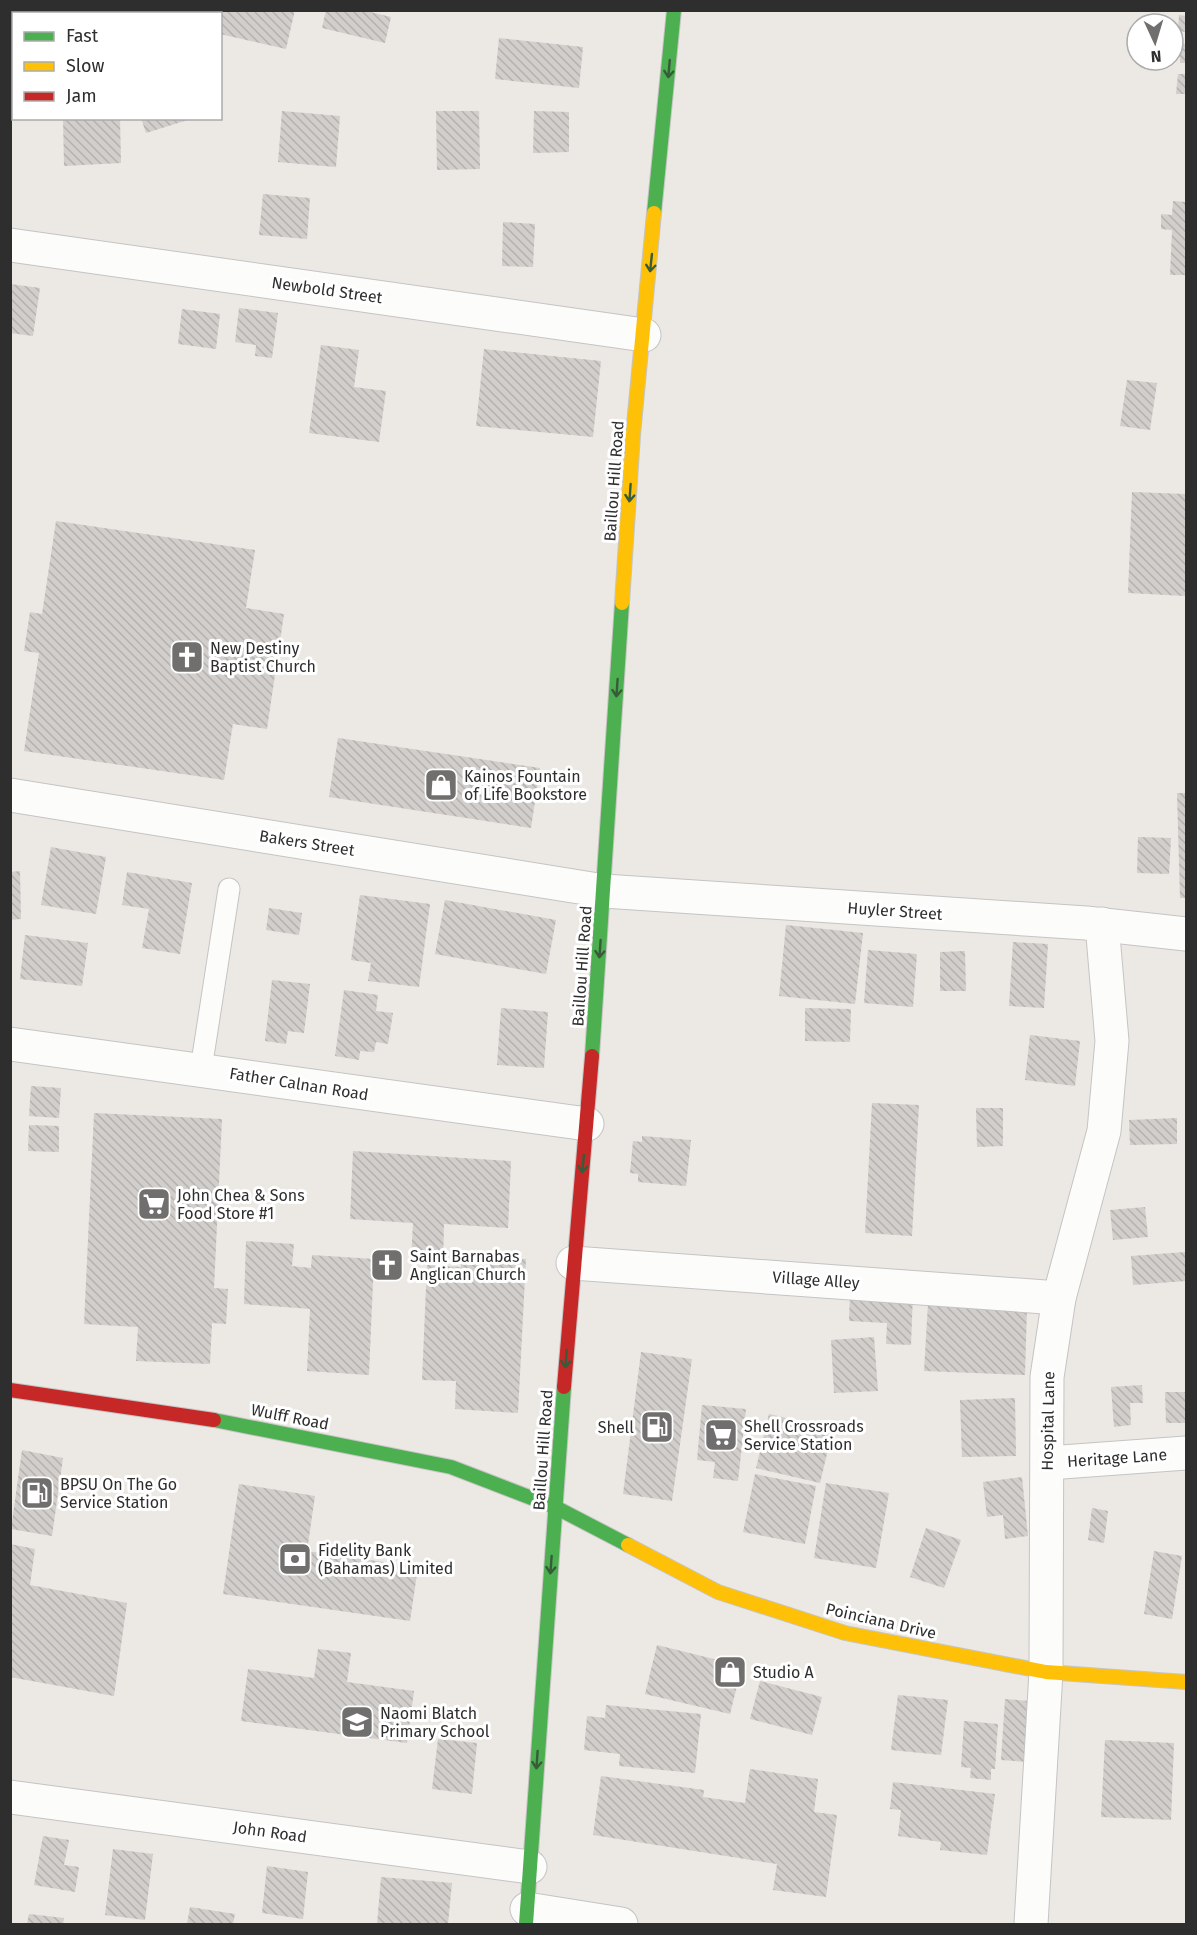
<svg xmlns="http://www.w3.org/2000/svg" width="1197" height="1935" font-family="'Fira Sans',sans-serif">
<defs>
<pattern id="building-back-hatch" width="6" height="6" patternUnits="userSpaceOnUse" patternTransform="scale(1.5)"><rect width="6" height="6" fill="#d1cecb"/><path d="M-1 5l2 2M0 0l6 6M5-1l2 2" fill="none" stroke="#b4b1af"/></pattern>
</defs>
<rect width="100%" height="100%" fill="#ece8e4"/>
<g fill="url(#building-back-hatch)">
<polygon points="176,10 295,10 286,49 220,34 220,14 176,14"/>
<polygon points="326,10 362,10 391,17 385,43 322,28"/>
<polygon points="1179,15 1186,16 1186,32 1178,31"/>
<polygon points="499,38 583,47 579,88 495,79"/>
<polygon points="1180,43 1186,44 1186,63 1180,63"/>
<polygon points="1178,74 1186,74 1186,94 1176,94"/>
<polygon points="282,111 340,116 336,167 278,162"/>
<polygon points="436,111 479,111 480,169 437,170"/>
<polygon points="534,111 569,112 569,152 533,153"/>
<polygon points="63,118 120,118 121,163 64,166"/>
<polygon points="141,118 191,118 191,119 146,133"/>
<polygon points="263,194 310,198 307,239 259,235"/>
<polygon points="1173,201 1186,202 1186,275 1170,275 1172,230 1161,229 1161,214 1172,215"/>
<polygon points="503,222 535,224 533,267 502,266"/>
<polygon points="10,284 40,288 33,336 10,333"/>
<polygon points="239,308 278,313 272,358 255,356 256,345 235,342"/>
<polygon points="182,309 220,314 216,349 178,344"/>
<polygon points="321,345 359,350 354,387 386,391 379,442 309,433"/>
<polygon points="484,349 601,361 593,437 476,426"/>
<polygon points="1127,380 1157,383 1150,430 1120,426"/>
<polygon points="1132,492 1186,494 1186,596 1128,593"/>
<polygon points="56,521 255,550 246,608 284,614 267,729 233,724 224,780 24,751 39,653 24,651 30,612 42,614"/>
<polygon points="338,738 540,768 531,828 329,797"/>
<polygon points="1177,793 1186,793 1186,898 1180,898"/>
<polygon points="1138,837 1171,838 1169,874 1137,873"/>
<polygon points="51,847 106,857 96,914 41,905"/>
<polygon points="20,871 21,919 10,920 10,872"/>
<polygon points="127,872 192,883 180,954 142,948 149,909 122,905"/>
<polygon points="360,895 430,904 419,987 368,981 371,963 351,960"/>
<polygon points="445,900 556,920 546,974 435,954"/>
<polygon points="269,908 302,913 299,935 266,930"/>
<polygon points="786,925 863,933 855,1004 779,996"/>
<polygon points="25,935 88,943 82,986 20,979"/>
<polygon points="1013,942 1048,944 1044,1008 1009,1006"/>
<polygon points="868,950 917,954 913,1007 864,1003"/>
<polygon points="965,951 966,991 940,991 940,952"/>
<polygon points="272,980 310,984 304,1033 288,1031 286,1044 265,1041"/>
<polygon points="344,990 378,995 376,1011 393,1013 388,1044 376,1042 374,1052 360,1051 359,1060 335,1056"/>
<polygon points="501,1008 548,1012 544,1068 497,1065"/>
<polygon points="805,1008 851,1009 850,1042 805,1041"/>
<polygon points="1030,1035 1080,1041 1075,1086 1025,1080"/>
<polygon points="31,1086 61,1088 59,1118 29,1116"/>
<polygon points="872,1103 919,1105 912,1236 865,1233"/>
<polygon points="976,1108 1003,1108 1003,1146 977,1147"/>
<polygon points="94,1113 222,1119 214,1288 228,1289 226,1324 212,1323 210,1364 136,1361 138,1327 84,1324"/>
<polygon points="1177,1118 1177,1144 1130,1145 1129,1120"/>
<polygon points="29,1125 59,1126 59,1152 28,1151"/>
<polygon points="642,1136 691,1140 686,1186 638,1182 638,1174 630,1173 633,1141 642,1142"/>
<polygon points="353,1151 511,1161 508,1228 444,1224 443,1262 411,1260 413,1223 350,1219"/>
<polygon points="1145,1207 1148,1237 1113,1240 1110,1210"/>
<polygon points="246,1241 294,1244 292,1266 311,1268 312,1255 374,1259 369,1375 307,1371 310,1309 244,1304"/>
<polygon points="1185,1252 1186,1281 1133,1285 1131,1256"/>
<polygon points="461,1256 526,1259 518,1413 455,1409 456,1381 422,1380 427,1265 461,1267"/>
<polygon points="850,1291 913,1294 911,1345 886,1344 887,1323 849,1321"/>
<polygon points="928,1303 1027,1308 1025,1375 924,1371"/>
<polygon points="874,1337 878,1391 834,1393 831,1340"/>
<polygon points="641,1352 692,1359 672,1501 623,1494"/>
<polygon points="1142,1385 1143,1403 1130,1403 1131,1425 1114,1427 1111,1387"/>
<polygon points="1165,1392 1186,1392 1186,1423 1166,1423"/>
<polygon points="1015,1398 1016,1456 962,1457 960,1400"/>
<polygon points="702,1405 746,1409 738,1481 713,1478 715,1462 697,1460"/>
<polygon points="769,1414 833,1429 820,1483 756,1468"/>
<polygon points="22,1450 63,1458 52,1536 11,1529"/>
<polygon points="755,1474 816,1486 805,1544 743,1532"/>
<polygon points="1022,1477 1028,1536 1005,1539 1003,1515 987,1517 983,1482"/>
<polygon points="826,1483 889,1493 876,1568 814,1558"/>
<polygon points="239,1484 315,1496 307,1551 418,1567 410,1621 223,1594"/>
<polygon points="1092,1508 1108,1511 1104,1543 1088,1540"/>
<polygon points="926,1528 961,1540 944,1588 910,1577"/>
<polygon points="10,1544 35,1549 30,1585 127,1603 114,1696 10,1677"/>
<polygon points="1154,1551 1182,1556 1172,1619 1144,1614"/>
<polygon points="657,1645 742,1666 730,1714 645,1694"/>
<polygon points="318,1649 351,1653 347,1682 414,1691 407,1743 241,1721 248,1669 314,1678"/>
<polygon points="760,1681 822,1697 812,1735 750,1719"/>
<polygon points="898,1695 948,1700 941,1755 891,1750"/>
<polygon points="1005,1699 1030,1701 1026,1762 1001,1760"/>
<polygon points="606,1705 701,1714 695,1773 619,1766 620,1754 584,1750 587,1716 605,1718"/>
<polygon points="964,1721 998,1724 995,1769 991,1769 991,1780 970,1778 971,1768 961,1767"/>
<polygon points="438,1739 477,1743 472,1794 432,1789"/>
<polygon points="1105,1740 1174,1743 1171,1820 1101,1817"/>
<polygon points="750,1769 818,1779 814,1812 837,1815 826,1897 773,1890 777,1864 593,1835 601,1776 704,1790 703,1797 745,1803"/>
<polygon points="893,1782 995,1794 987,1855 940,1850 941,1842 898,1836 901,1810 890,1809"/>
<polygon points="43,1836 69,1840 64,1865 79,1867 75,1892 34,1885"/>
<polygon points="113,1849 153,1854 145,1920 105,1915"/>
<polygon points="267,1866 308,1872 303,1919 262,1913"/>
<polygon points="381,1877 452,1883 448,1924 377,1924"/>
<polygon points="190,1907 235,1914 233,1924 187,1924"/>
<polygon points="29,1914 64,1918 63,1924 27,1924"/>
</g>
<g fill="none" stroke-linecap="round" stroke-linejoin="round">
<defs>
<polyline id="lane" points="201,1069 229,889"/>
<g id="street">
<polyline points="10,245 644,335"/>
<polyline points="10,795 604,891 1086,923 1186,934"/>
<polyline points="10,1044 587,1124"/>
<polyline points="573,1263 1059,1298"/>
<polyline points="1048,1463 1186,1453"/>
<polyline points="10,1797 530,1867"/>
<polyline points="527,1909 621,1924"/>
<polyline points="1031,1924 1046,1672 1047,1377 1059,1298 1104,1131 1112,1041 1102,924"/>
</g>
<g id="fast">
<polyline points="654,213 674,10"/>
<polyline points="592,1056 622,603"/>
<polyline points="214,1420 451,1467 555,1507 628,1545"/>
<polyline points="526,1924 564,1387"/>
</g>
<g id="slow">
<polyline points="622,603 633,435 654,213"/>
<polyline points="628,1545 718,1592 845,1633 1046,1672 1186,1682"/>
</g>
<g id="jam">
<polyline points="564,1387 592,1056"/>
<polyline points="10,1390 214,1420"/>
</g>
</defs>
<use href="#lane" stroke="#c5c4c5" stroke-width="23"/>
<use href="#street" stroke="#c5c4c5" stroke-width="35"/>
<use href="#fast" stroke="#c6c5c4" stroke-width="16"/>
<use href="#slow" stroke="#c6c5c4" stroke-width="16"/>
<use href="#jam" stroke="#c6c5c4" stroke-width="16"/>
<use href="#lane" stroke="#fcfcfb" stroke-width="21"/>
<use href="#street" stroke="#fcfcfb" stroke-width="33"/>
<use href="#fast" stroke="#4caf50" stroke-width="14"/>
<use href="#slow" stroke="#ffc107" stroke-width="14"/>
<use href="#jam" stroke="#c62828" stroke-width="14"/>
</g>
<defs><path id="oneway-shaft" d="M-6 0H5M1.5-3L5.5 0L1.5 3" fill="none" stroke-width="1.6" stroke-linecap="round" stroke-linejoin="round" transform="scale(1.5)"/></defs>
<g stroke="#385b3a">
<use href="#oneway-shaft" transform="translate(669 69) rotate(95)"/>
<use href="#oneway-shaft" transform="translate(651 263) rotate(96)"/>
<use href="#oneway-shaft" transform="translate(630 493) rotate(94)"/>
<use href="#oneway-shaft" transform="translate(617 688) rotate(94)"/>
<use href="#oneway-shaft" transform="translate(600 949) rotate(94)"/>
<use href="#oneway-shaft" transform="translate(583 1164) rotate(96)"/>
<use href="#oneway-shaft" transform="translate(566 1359) rotate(94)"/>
<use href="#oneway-shaft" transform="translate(551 1565) rotate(94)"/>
<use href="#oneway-shaft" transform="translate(537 1760) rotate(94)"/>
</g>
<defs>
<symbol id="church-square" viewBox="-11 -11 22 22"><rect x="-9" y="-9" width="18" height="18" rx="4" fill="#706f6e" stroke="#fff"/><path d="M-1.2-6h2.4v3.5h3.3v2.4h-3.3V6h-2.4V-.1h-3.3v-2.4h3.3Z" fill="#fff"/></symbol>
<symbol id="shop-square" viewBox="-11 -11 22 22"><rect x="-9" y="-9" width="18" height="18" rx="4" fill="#706f6e" stroke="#fff"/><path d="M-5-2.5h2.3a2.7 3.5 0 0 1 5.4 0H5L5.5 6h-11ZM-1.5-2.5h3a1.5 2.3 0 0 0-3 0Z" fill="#fff"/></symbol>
<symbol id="supermarket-square" viewBox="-11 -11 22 22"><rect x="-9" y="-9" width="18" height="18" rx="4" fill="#706f6e" stroke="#fff"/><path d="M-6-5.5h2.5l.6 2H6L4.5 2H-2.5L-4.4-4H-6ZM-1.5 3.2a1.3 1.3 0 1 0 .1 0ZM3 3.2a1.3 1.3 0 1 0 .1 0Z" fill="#fff"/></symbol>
<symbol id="fuel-square" viewBox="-11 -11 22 22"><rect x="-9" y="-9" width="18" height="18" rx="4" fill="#706f6e" stroke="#fff"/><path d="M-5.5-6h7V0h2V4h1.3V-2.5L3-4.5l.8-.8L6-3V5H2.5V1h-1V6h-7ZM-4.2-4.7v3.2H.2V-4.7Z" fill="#fff"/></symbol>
<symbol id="bank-square" viewBox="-11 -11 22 22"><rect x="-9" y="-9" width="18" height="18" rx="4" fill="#706f6e" stroke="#fff"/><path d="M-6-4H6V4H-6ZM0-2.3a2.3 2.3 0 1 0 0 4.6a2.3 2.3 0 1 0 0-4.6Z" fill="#fff"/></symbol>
<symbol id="school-square" viewBox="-11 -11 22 22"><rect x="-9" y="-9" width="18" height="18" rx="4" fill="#706f6e" stroke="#fff"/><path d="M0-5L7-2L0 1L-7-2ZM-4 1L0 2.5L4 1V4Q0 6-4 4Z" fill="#fff"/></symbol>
</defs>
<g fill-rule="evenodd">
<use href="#church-square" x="168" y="638" width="38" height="38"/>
<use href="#shop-square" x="422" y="766" width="38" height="38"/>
<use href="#supermarket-square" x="135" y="1185" width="38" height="38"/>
<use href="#church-square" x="368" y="1246" width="38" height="38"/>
<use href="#fuel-square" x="638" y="1408" width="38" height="38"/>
<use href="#supermarket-square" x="702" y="1416" width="38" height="38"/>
<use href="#fuel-square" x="18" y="1474" width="38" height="38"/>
<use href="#bank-square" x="276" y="1540" width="38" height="38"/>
<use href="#shop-square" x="711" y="1653" width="38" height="38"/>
<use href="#school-square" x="338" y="1703" width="38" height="38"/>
</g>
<g text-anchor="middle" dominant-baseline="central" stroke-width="6" stroke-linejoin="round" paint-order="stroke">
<g font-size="16" fill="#2e2e2e" stroke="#fff">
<text transform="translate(327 290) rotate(8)">Newbold Street</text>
<text transform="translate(614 481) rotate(-86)">Baillou Hill Road</text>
<text transform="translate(307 843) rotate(9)">Bakers Street</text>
<text transform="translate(895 911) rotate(4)">Huyler Street</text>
<text transform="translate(582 966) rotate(-86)">Baillou Hill Road</text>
<text transform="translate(299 1084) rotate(9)">Father Calnan Road</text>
<text transform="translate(816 1280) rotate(4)">Village Alley</text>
<text transform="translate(290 1417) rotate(11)">Wulff Road</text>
<text transform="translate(1048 1421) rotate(-89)">Hospital Lane</text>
<text transform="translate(543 1450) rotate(-86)">Baillou Hill Road</text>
<text transform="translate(1117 1458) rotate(-4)">Heritage Lane</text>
<text transform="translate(881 1621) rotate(13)">Poinciana Drive</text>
<text transform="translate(270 1832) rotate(8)">John Road</text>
</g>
<g font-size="16" fill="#2e2e2e" stroke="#fff" text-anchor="start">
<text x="210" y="648">New Destiny<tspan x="210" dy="18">Baptist Church</tspan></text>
<text x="464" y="776">Kainos Fountain<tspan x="464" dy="18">of Life Bookstore</tspan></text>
<text x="177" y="1195">John Chea &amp; Sons<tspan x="177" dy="18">Food Store #1</tspan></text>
<text x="410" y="1256">Saint Barnabas<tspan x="410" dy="18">Anglican Church</tspan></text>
<text x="744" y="1426">Shell Crossroads<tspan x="744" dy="18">Service Station</tspan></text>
<text x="634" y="1427" text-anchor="end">Shell</text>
<text x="60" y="1484">BPSU On The Go<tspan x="60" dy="18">Service Station</tspan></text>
<text x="318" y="1550">Fidelity Bank<tspan x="318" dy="18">(Bahamas) Limited</tspan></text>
<text x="753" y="1672">Studio A</text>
<text x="380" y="1713">Naomi Blatch<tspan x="380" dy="18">Primary School</tspan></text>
</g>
</g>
<rect width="1197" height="1935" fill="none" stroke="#2e2e2e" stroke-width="24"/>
<rect x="12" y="12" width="210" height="108" fill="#ffffff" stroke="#ababab" stroke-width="1.5"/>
<rect x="24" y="32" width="30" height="9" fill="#4caf50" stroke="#ababab" stroke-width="1.5"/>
<text x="66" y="42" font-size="18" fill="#2e2e2e">Fast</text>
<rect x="24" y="62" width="30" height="9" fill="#ffc107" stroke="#ababab" stroke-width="1.5"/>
<text x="66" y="72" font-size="18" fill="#2e2e2e">Slow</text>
<rect x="24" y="92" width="30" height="9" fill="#c62828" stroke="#ababab" stroke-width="1.5"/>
<text x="66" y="102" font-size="18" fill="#2e2e2e">Jam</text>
<g transform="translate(1155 42) rotate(176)"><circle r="28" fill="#ffffff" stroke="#ababab" stroke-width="1.5"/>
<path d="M0-4.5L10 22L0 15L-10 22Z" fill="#706f6e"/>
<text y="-9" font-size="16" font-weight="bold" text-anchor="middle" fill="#2e2e2e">N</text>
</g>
</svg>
